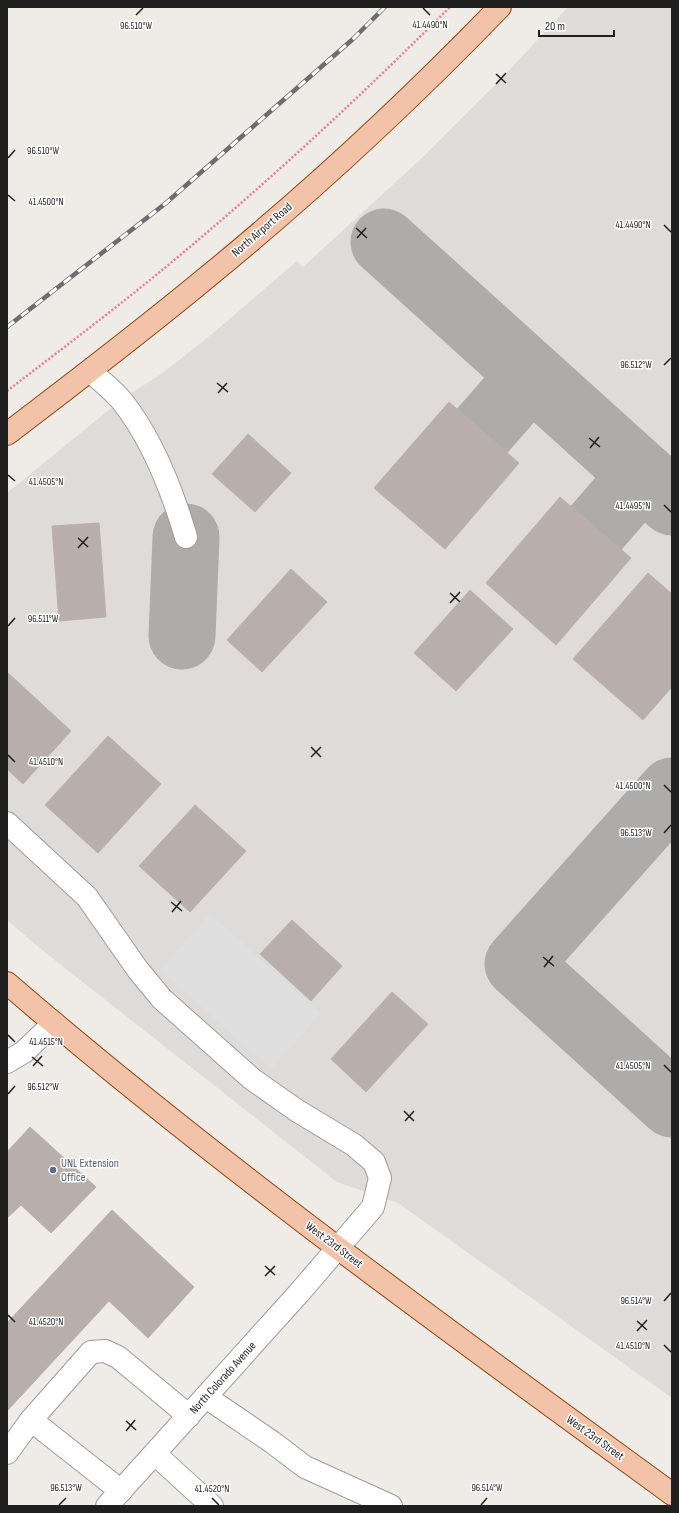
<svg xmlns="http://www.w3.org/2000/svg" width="679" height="1513" font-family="'Sofia Sans Condensed',sans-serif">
<rect width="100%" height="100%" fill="#efebe7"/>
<polygon fill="#dedbd8" points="568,7 672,7 672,1398 398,1203 337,1182 42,950 7,920 7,493 121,400 164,372 212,334 297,261 303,267 422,158 503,77"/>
<polygon fill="#dfdfdf" points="210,914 321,1013 271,1069 160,970"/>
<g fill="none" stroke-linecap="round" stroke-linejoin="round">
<g stroke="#aeacaa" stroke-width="67">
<polyline points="384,242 672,502"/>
<polyline points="482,431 531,375"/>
<polyline points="596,528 642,475"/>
<polyline points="182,636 186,537"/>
<polyline points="672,791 518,964 672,1104"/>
</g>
</g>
<g fill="#b8afad" stroke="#bfafab">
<polygon points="449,402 519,463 445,549 374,488"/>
<polygon points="248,434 291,473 255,512 212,474"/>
<polygon points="560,497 631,558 556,645 486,583"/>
<polygon points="99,523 106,617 59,621 52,526"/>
<polygon points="291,569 327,602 262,672 227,640"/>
<polygon points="648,573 672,594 672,687 643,720 573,659"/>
<polygon points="470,590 513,629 456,691 414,653"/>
<polygon points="7,672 71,731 23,784 7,769"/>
<polygon points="108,736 161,784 98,853 45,805"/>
<polygon points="195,805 246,851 190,912 139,866"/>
<polygon points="292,920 342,966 311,1001 260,954"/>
<polygon points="392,992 428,1024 366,1092 331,1059"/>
<polygon points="30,1127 96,1187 51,1233 21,1205 7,1218 7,1152"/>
<polygon points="112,1210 194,1287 148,1338 109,1301 7,1411 7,1323"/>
</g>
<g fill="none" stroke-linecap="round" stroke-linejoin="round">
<defs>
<g id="minor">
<path d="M90,371C100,380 113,390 122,401C153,440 172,490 186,537"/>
<polyline points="7,823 87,897 138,970 162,999 252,1079 296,1110 354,1145 374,1162 380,1178 373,1207 299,1293 107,1506"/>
<polyline points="7,1062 24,1052 54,1023"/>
<polyline points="206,1397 272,1442 305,1467 391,1506"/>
<polyline points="31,1420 121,1491"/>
<polyline points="7,1453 31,1420 91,1352 105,1351 118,1357 189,1416"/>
<polyline points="155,1454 212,1506"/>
</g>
<g id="major">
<path d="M7,434C74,383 141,332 206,278C309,194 407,103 500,7"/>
<path d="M7,983C219,1166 446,1329 672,1494"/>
</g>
</defs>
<use href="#minor" stroke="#9c9c9c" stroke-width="24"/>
<use href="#major" stroke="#8a4810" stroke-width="24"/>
<path stroke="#eb7c88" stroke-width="2.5" stroke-dasharray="2 2" stroke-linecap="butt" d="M7,391C67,345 127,300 185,251C277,174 365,92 450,7"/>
<use href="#minor" stroke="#fff" stroke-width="22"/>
<use href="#major" stroke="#f2c3a9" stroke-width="22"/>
<defs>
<polyline id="rail" points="7,327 166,203 353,39 385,7"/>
</defs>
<use href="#rail" stroke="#6d6d6d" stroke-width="4.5"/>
<use href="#rail" stroke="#fff" stroke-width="3" stroke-dasharray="9" stroke-linecap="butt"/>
</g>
<path fill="none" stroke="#1f1f1f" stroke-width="1.5" d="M423,8L430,15M136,15L143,8M496,74L506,83M496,84L506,73M8,158L15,150M8,195L15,201M664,225L671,232M356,228L367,238M357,238L366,228M664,365L671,358M217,383L228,392M218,393L227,383M589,438L600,447M590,448L599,437M8,475L15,481M664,505L671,512M78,538L88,547M78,548L88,537M450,593L460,602M450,603L460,592M8,626L15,618M311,747L321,757M8,755L15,762M311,757L321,747M664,785L671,792M664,833L671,825M171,902L182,911M172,912L181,901M543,957L554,966M544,967L553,956M8,1035L15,1042M32,1057L43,1066M664,1065L671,1072M33,1066L42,1056M8,1094L15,1086M404,1111L414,1121M405,1121L414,1111M265,1266L275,1275M265,1276L275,1266M664,1301L671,1293M8,1315L15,1322M637,1321L647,1330M637,1331L647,1320M664,1345L671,1352M126,1421L136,1430M126,1431L135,1420M212,1498L219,1505M59,1505L66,1498M481,1505L487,1498"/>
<circle fill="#5c6f8a" stroke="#fff" stroke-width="1.5" cx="53" cy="1170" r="4"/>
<g text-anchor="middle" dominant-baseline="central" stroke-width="3" stroke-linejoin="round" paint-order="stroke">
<g font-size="12" fill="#1f1f1f" stroke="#fff">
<text transform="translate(262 230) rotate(-41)">North Airport Road</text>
<text transform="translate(334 1245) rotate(37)">West 23rd Street</text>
<text transform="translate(223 1378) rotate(-48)">North Colorado Avenue</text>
<text transform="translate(595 1438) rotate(36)">West 23rd Street</text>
</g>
<g font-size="12" fill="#4e5e75" stroke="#fff" text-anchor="start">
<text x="61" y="1163">UNL Extension<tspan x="61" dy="14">Office</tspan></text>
</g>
</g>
<g font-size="10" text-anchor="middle" fill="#1f1f1f" stroke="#fff" stroke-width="3" stroke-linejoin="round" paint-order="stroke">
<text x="430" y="28">41.4490°N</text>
<text x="136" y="29">96.510°W</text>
<text x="43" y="154">96.510°W</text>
<text x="46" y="205">41.4500°N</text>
<text x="633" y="228">41.4490°N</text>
<text x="636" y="368">96.512°W</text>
<text x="46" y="485">41.4505°N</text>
<text x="633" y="509">41.4495°N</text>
<text x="43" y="622">96.511°W</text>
<text x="46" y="765">41.4510°N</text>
<text x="633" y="789">41.4500°N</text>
<text x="636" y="836">96.513°W</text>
<text x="46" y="1045">41.4515°N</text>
<text x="633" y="1069">41.4505°N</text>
<text x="43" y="1090">96.512°W</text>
<text x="636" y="1304">96.514°W</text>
<text x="46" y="1325">41.4520°N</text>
<text x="633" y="1349">41.4510°N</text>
<text x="66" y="1491">96.513°W</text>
<text x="487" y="1491">96.514°W</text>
<text x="212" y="1492">41.4520°N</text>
</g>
<rect width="679" height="1513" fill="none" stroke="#1f1f1f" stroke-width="16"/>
<path d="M539 30v6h75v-6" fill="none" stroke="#1f1f1f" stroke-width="2"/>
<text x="545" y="30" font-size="12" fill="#1f1f1f" stroke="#ffffff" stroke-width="3" paint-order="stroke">20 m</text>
</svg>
